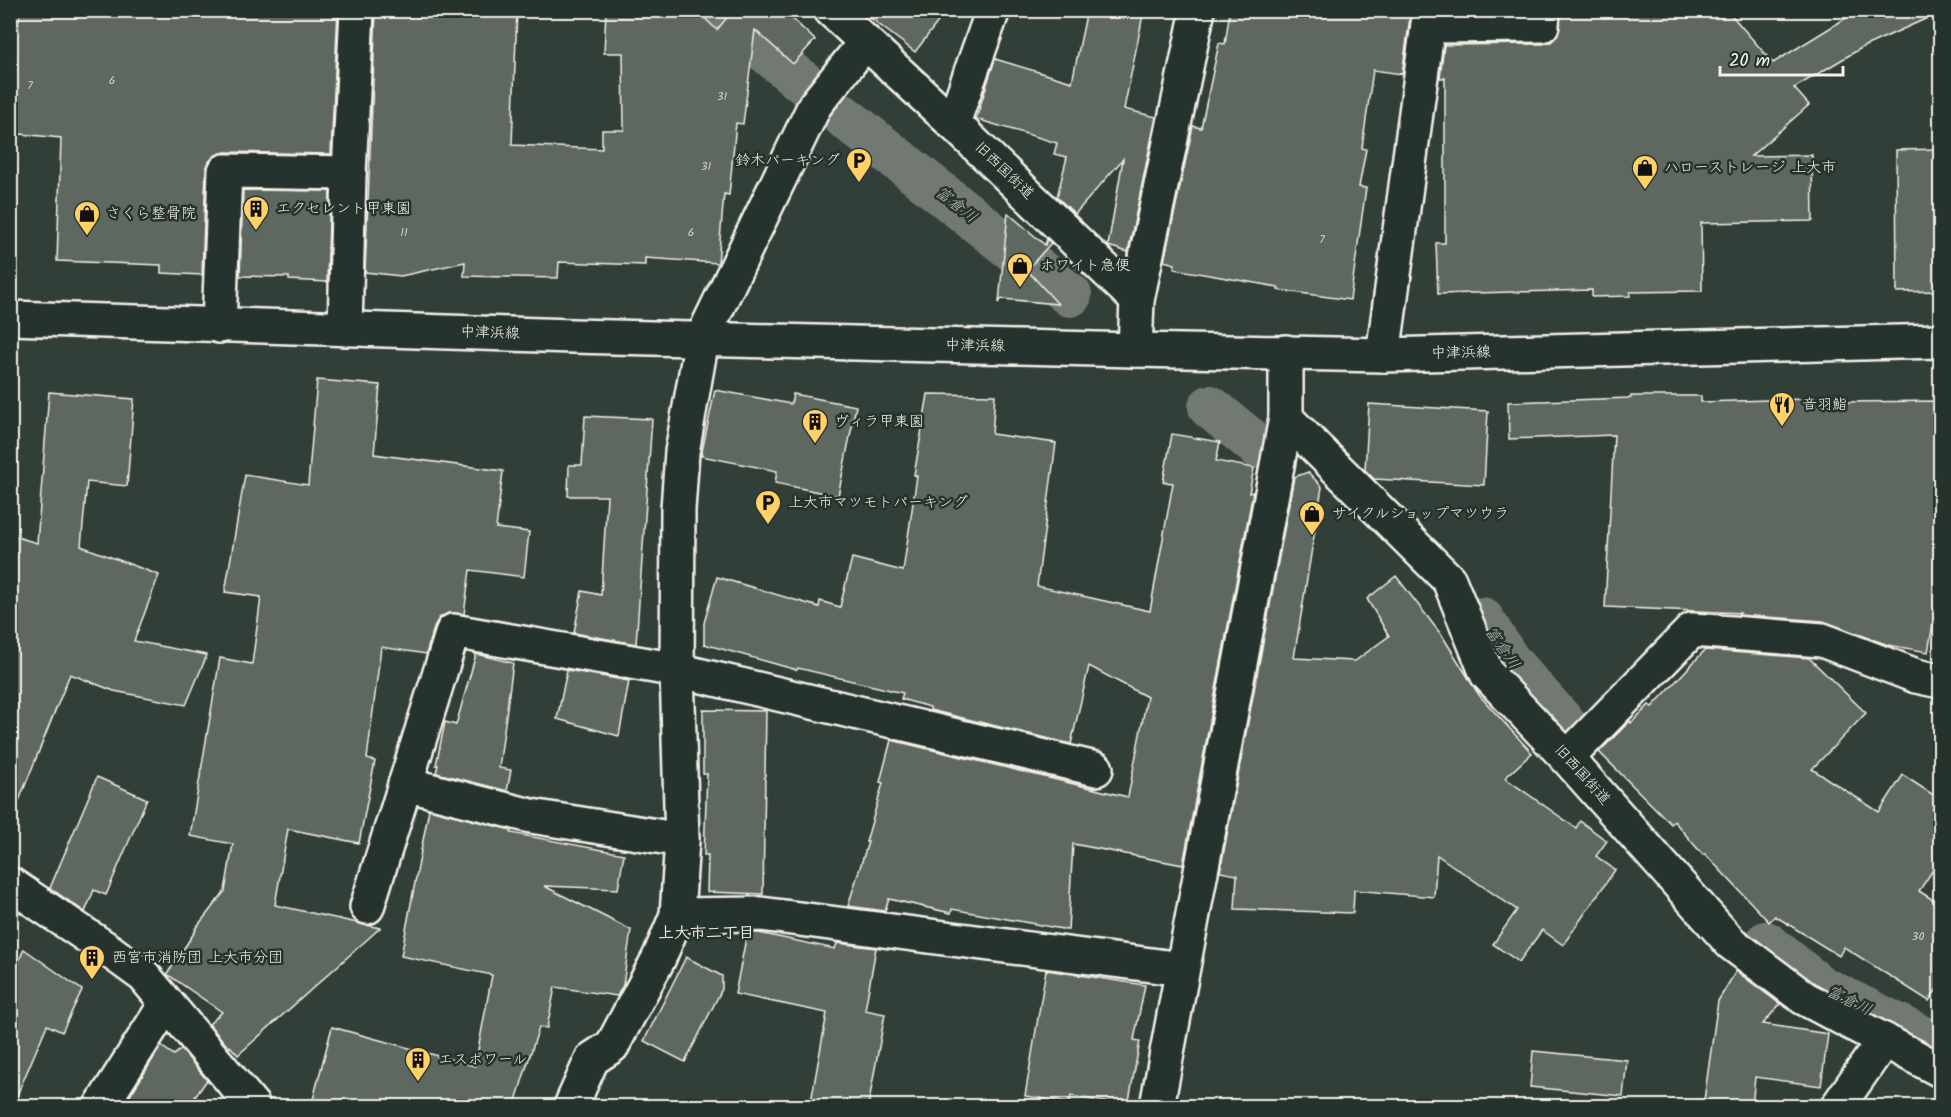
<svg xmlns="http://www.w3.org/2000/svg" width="1951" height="1117" font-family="Kalam,'Klee One',sans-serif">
<rect width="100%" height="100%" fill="#323e38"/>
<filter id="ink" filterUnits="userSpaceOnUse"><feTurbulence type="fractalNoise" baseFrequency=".0167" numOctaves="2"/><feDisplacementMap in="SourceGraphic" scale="12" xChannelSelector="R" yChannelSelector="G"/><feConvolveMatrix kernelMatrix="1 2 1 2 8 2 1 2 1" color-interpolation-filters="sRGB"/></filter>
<g filter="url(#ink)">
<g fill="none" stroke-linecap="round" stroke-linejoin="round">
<g stroke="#727972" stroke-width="44">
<polyline points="717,10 805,84"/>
<polyline points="843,116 1070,295"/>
<polyline points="1210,407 1259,447"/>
<polyline points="1482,619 1510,663 1570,730"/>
<polyline points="1766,943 1820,987 1940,1046"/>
</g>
</g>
<g fill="#5f6861" stroke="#f4f1e8" stroke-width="1.5">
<polygon points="20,10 338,10 331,154 225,152 216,155 209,162 206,170 202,275 161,273 161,265 57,261 61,138 10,133 10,32 17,33"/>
<polygon points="376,10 517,10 512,145 602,149 602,130 624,130 623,53 604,53 606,10 696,10 717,30 733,10 783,10 815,40 793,64 755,30 743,124 736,123 729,195 724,194 718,263 645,258 645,265 559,262 558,278 464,276 465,262 401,276 365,272"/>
<polygon points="860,10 947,10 915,52"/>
<polygon points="1087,10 1144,10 1124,109 1156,117 1128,252 1108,246 1123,159 1075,214 1057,197 1067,157 1054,154 1057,143 976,119 995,59 1072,82"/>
<polygon points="1230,10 1411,10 1402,74 1373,70 1362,148 1366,149 1359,187 1366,188 1350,300 1278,290 1278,287 1174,269 1175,264 1164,261 1193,126 1201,128 1219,43 1225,44"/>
<polygon points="1562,10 1727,10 1773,63 1859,10 1941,12 1863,47 1794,88 1809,105 1751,156 1812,155 1813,221 1701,223 1702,291 1630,292 1630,296 1592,297 1592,290 1438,294 1436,243 1445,243 1445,78 1440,78 1444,45 1542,44 1551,42 1558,35"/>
<polygon points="1941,149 1941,291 1897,292 1896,150"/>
<polygon points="243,190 330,191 327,282 289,280 289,277 240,276"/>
<polygon points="1008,213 1045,245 1047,239 1051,243 1027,270 1058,304 1002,299 999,302"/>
<polygon points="317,380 380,385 374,454 503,471 496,528 529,532 524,577 470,570 464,614 448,613 439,618 435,625 426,654 381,647 367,759 375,761 359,843 288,829 275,905 380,928 238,1055 230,1046 229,1048 209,1024 222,1012 167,974 196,930 195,929 225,891 233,844 190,836 220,658 252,664 261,597 225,592 245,475 308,485"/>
<polygon points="715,390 791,404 793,394 856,406 838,496 775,483 777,471 701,456"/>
<polygon points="49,392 134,399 127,486 87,482 81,546 159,575 134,641 207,655 186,705 114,691 70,674 12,818 10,818 10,535 37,543"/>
<polygon points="928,394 995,395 992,434 1056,443 1037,586 1150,611 1173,483 1163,482 1172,434 1220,442 1216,461 1254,468 1249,493 1253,492 1183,865 1073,844 1068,930 952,909 951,913 889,899 885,911 848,906 868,842 866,842 883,783 880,782 891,740 1128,797 1147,697 1089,666 1071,744 930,710 930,707 901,699 903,693 798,668 797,670 704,644 704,623 717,577 819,607 820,601 840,607 852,558 903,571 917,476 914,475"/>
<polygon points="1631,396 1701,396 1701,402 1844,398 1844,402 1941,401 1941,580 1928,652 1888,645 1823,621 1738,615 1740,613 1605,607 1614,435 1509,439 1508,402 1631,398"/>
<polygon points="1369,404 1488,411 1484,485 1374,479 1365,470"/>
<polygon points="585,416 652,419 636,644 574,633 582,591 601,595 607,496 568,496 569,465 582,465"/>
<polygon points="1308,472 1322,487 1294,658 1355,661 1389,636 1367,599 1396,576 1443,637 1479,695 1532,753 1505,778 1576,828 1580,821 1607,841 1596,856 1615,870 1563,945 1542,930 1519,962 1493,944 1517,910 1437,855 1434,897 1354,890 1353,913 1235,909 1237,875 1220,872 1294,477"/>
<polygon points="1705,650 1809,658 1866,713 1812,769 1879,812 1903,775 1941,800 1941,858 1919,891 1941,905 1941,983 1929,1001 1844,947 1839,956 1775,916 1769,922 1705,854 1703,855 1674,821 1671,824 1599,752 1630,721 1631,723 1649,705 1652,707"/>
<polygon points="476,654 513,663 499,768 511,770 507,791 436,773 438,765 436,765 445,722 456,725"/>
<polygon points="567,670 629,681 619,736 557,719"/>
<polygon points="703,710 766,711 763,894 707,892 708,855 704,855 707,774 703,774"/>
<polygon points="97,777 147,799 106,895 94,890 85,912 50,888"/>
<polygon points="429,809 511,830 511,833 624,854 618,889 544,886 631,930 623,985 617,996 555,987 547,1028 539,1027 514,1107 311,1107 332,1027 475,1066 492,975 401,956"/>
<polygon points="747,933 759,933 835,949 837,943 876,948 865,1010 885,1014 868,1107 810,1107 827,1013 735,994"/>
<polygon points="24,949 82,990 62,1032 47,1025 12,1107 10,1107 10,982"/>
<polygon points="686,957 722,976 722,989 685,1062 644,1041"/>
<polygon points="1046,970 1145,985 1134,1040 1140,1041 1128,1106 1071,1096 1070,1103 1025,1096"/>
<polygon points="1736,971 1780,1004 1763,1024 1828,1034 1821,1086 1755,1077 1752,1107 1703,1107 1718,1001"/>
<polygon points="161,1046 174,1055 181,1049 207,1080 188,1107 123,1107"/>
<polygon points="1533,1051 1627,1060 1623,1096 1530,1087"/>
</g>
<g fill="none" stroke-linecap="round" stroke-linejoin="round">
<defs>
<g id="minor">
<polyline points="831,10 953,123 1137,300 1135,350"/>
<polyline points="1428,26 1542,25 1543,10"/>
<polyline points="953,123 993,10"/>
<polyline points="1137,300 1198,10"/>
<polyline points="219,326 225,171 349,173"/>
<polyline points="345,329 349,173 357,10"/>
<polyline points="1383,355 1430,10"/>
<polyline points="1286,418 1449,580 1487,674 1567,758 1731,943 1804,998 1940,1070"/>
<polyline points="1567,758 1692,630 1822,640 1916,676 1940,681"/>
<polyline points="405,784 531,816 682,840"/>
<polyline points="10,884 111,952 144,976 253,1106"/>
<polyline points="367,907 453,631 677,670 1096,769"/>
<polyline points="677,915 761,914 1182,969"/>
<polyline points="101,1106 166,1004"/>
<polyline points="571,1106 592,1059 612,1046 659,958 677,915 682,840 677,670 678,509 682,452 702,339 815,105 865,43"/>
<polyline points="1157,1106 1286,418 1286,352"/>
<polyline points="1838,1106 1884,1040"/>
</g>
<polyline id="tertiary" points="10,318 573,336 1135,350 1383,355 1940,341"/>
</defs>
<use href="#minor" stroke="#f4f1e8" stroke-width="38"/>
<use href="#tertiary" stroke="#f4f1e8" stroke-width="38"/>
<use href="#minor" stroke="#26332d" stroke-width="33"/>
<use href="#tertiary" stroke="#26332d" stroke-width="33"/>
</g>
</g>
<defs>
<symbol id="parking-pin" viewBox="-11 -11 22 30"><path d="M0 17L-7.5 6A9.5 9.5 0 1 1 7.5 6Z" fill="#ffd166" stroke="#26332d"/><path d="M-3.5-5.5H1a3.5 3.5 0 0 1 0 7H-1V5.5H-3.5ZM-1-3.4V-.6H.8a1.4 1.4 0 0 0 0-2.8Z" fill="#111"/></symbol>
<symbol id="shop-pin" viewBox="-11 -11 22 30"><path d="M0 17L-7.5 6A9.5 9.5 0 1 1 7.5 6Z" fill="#ffd166" stroke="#26332d"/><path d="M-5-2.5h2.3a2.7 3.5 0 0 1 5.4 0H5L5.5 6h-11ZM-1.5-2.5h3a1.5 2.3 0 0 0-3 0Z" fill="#111"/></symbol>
<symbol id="building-pin" viewBox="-11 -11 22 30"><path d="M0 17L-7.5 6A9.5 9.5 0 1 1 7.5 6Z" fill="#ffd166" stroke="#26332d"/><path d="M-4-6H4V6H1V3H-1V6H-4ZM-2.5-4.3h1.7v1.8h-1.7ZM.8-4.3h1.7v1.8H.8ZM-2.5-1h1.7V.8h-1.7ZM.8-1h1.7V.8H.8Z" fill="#111"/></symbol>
<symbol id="restaurant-pin" viewBox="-11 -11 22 30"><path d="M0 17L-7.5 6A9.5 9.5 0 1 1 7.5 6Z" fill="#ffd166" stroke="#26332d"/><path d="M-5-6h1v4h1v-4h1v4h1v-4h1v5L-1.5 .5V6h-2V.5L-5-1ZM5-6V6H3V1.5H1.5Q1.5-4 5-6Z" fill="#111"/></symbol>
</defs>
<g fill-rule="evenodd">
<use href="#parking-pin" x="844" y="146" width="30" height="40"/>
<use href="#shop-pin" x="1630" y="153" width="30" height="40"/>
<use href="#building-pin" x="241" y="194" width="30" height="40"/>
<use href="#shop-pin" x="72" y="199" width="30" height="40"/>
<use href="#shop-pin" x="1005" y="251" width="30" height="40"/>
<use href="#restaurant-pin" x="1767" y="390" width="30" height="40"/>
<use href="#building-pin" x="800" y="407" width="30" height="40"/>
<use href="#parking-pin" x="753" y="488" width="30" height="40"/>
<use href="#shop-pin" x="1297" y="499" width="30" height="40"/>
<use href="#building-pin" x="77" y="943" width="30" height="40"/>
<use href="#building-pin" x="403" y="1045" width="30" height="40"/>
</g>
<g text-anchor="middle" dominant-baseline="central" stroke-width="5" stroke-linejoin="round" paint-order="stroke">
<g font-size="12" fill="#cfcfc6">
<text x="112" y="80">6</text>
<text x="30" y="85">7</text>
<text x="722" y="96">31</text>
<text x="706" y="166">31</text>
<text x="404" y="232">11</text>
<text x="691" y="232">6</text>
<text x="1322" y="239">7</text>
<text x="1918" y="936">30</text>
</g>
<g font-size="15" fill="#f4f1e8" stroke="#26332d" text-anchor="start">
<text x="840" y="161" text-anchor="end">鈴木パーキング</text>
<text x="1664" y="168">ハローストレージ 上大市</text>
<text x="276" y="209">エクセレント甲東園</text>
<text x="106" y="214">さくら整骨院</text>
<text x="1040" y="266">ホワイト急便</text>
<text x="1802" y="405">音羽鮨</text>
<text x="834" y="422">ヴィラ甲東園</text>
<text x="788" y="503">上大市マツモトパーキング</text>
<text x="1332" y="514">サイクルショップマツウラ</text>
<text x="112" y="958">西宮市消防団 上大市分団</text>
<text x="438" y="1060">エスポワール</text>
</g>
<g font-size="15" fill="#f4f1e8" stroke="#26332d">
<text transform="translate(1004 171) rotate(44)">旧西国街道</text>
<text transform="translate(490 333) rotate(2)">中津浜線</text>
<text transform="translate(975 346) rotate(1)">中津浜線</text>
<text transform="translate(1461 353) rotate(-1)">中津浜線</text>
<text transform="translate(1582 775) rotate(48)">旧西国街道</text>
</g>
<g font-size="16" font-style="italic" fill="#babbb3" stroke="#26332d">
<text transform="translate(956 205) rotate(38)">富倉川</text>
<text transform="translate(1502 648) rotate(55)">富倉川</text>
<text transform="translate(1849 1001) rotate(26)">富倉川</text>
</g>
<g font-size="16" font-weight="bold" fill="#f4f1e8" stroke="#26332d">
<text x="706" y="933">上大市二丁目</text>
</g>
</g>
<rect width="1951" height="1117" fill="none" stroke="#26332d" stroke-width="36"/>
<rect x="18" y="18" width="1915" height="1081" fill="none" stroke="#f4f1e8" stroke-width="2" filter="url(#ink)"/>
<path d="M1720 66v9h123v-9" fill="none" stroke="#f4f1e8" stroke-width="3"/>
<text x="1729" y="66" font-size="18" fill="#f4f1e8" stroke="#26332d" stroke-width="4.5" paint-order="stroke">20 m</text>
</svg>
